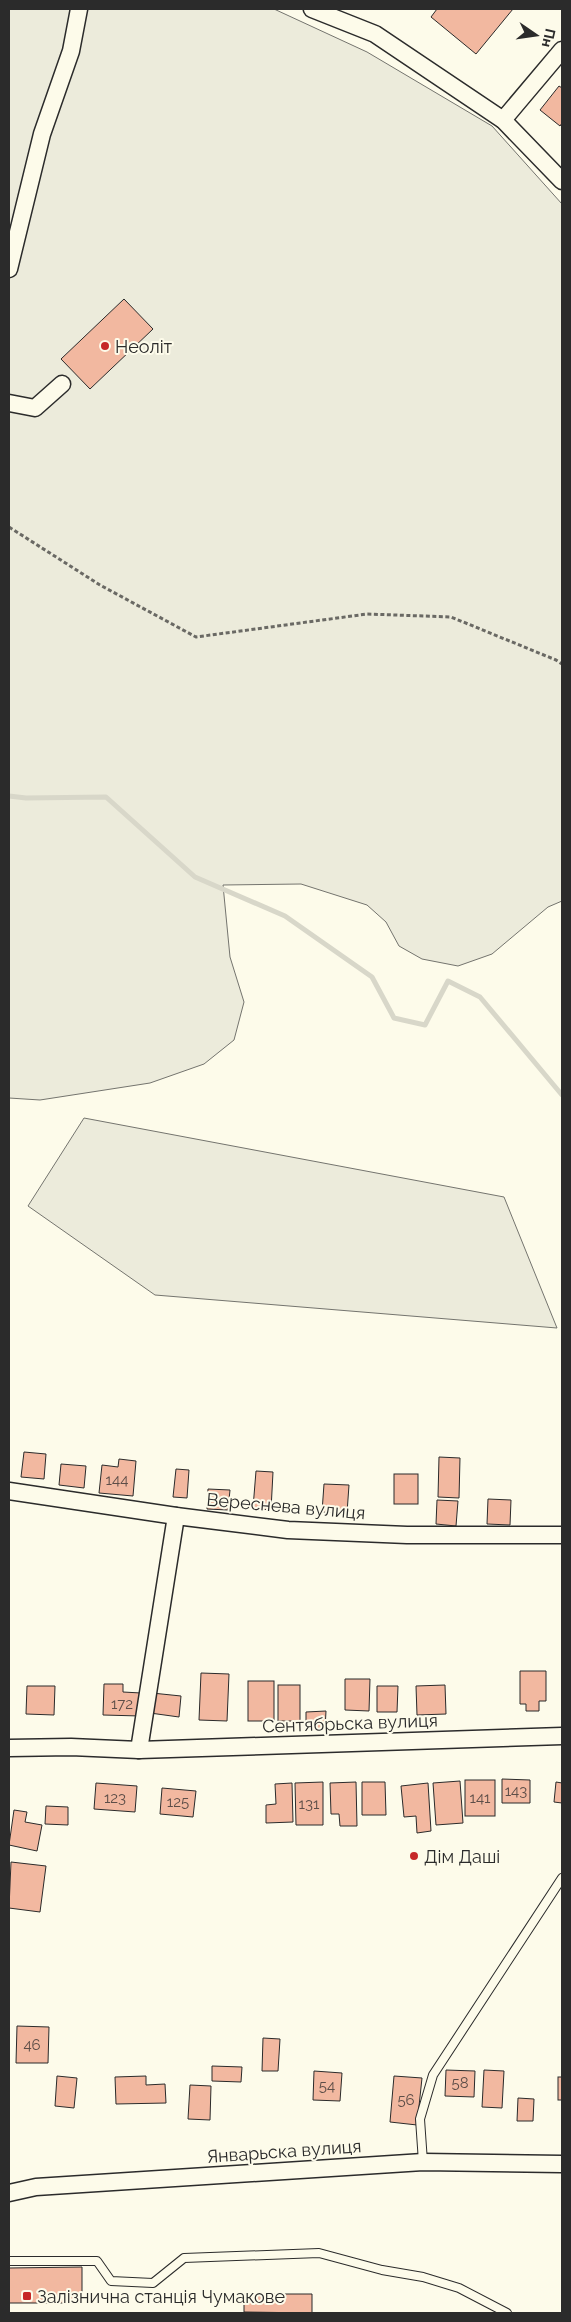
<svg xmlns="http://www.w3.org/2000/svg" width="571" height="2322" font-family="Raleway,sans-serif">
<rect width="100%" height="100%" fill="#fdfbea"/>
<g fill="#ecebdb" stroke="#74746e">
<polygon points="9,9 274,9 367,52 492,126 562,204 562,901 548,907 492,954 458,966 422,959 399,946 386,922 367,905 301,884 223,885 230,957 244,1002 234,1040 204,1064 150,1083 40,1100 9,1098"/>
<polygon points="84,1118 504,1197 557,1328 155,1295 28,1206"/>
</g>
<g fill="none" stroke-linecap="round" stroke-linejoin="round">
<polyline stroke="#d8d7c9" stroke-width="5" points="9,796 26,798 106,797 195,877 285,916 372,977 394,1018 425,1025 448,981 480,997 562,1095"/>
</g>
<g fill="#f2b8a0" stroke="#2b2b2b">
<polygon points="437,9 513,9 476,54 431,17"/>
<polygon points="559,86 562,88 562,123 560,126 540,110"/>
<polygon points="124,299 153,329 90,389 61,359"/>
<polygon points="24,1452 46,1454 44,1479 21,1477"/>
<polygon points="439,1457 460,1458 459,1498 438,1497"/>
<polygon points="119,1459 136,1461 133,1496 99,1493 102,1465 118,1467"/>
<polygon points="61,1464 86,1466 84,1488 59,1485"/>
<polygon points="176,1469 189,1470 187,1498 173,1497"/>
<polygon points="256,1471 273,1472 271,1510 253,1508"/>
<rect x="394" y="1474" width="24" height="30"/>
<polygon points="324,1484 349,1485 347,1513 322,1512"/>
<polygon points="208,1489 230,1490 228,1510 207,1509"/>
<polygon points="488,1499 511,1500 510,1525 487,1524"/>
<polygon points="437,1500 458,1501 456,1526 436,1524"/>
<polygon points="520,1671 546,1671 546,1701 539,1701 539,1711 526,1711 526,1704 520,1704"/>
<polygon points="201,1673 229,1674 227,1721 199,1720"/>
<polygon points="345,1679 370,1679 369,1711 345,1710"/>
<rect x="248" y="1681" width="26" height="40"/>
<polygon points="104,1684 123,1684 123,1692 141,1693 140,1716 103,1715"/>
<rect x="278" y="1685" width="22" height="36"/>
<polygon points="445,1685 446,1714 417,1715 416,1686"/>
<polygon points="27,1686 55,1686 54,1715 26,1714"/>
<polygon points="377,1686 398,1686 397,1712 377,1712"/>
<polygon points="152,1693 181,1696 179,1717 150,1713"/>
<polygon points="326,1711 325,1729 306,1729 306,1712"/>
<polygon points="502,1779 530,1780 530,1803 502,1803"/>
<rect x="465" y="1780" width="30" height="36"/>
<polygon points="460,1781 463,1823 436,1825 433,1783"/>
<polygon points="323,1782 323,1825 296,1825 295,1783"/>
<polygon points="356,1782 357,1826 340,1826 339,1814 331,1814 330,1783"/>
<polygon points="362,1782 385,1782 386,1815 362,1815"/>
<polygon points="556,1782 562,1783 562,1803 554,1802"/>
<polygon points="96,1783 137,1786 135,1812 94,1809"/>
<polygon points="292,1783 293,1822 266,1823 266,1805 276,1804 275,1784"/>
<polygon points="428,1783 431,1831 417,1833 416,1816 404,1817 401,1786"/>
<polygon points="162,1788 196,1791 193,1817 160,1814"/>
<polygon points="46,1806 68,1807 68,1825 45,1824"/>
<polygon points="14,1810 27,1812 25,1822 42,1825 37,1851 9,1845"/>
<polygon points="11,1862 46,1866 40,1912 9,1908"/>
<polygon points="17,2026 49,2027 48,2063 16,2063"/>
<polygon points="263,2038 280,2039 278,2071 262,2071"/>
<polygon points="212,2066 242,2067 241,2082 212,2081"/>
<polygon points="446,2070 475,2071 474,2097 445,2096"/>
<polygon points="484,2070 504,2071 502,2108 482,2107"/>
<polygon points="314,2071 342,2073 340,2101 313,2100"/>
<polygon points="57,2076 77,2078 74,2108 55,2106"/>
<polygon points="146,2076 146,2085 165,2084 166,2103 116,2104 115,2077"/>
<polygon points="394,2076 422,2078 417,2125 390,2122"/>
<rect x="558" y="2077" width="4" height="23"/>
<polygon points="190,2085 211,2086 210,2120 188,2119"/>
<polygon points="518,2098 534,2099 533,2121 517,2121"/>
<polygon points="82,2267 82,2303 9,2303 9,2268"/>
<polygon points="244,2294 312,2294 312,2313 244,2312"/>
</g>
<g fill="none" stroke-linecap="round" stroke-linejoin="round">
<defs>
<g id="lane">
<polyline points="423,2162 420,2119 433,2075 562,1878"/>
<polyline points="9,2261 97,2261 111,2281 153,2283 184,2258 319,2253 382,2270 423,2277 459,2288 507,2313"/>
</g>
<g id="street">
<polyline points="312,9 375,34 503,120 562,181"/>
<polyline points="503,120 562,50"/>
<polyline points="9,269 42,134 71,51 79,9"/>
<polyline points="9,403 35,408 62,384"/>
<polyline points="9,1491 176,1516 288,1530 407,1535 562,1535"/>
<polyline points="9,1748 71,1747 139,1750 562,1736"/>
<polyline points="139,1750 176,1516"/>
<polyline points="9,2193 36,2187 423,2162 562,2164"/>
</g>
</defs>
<use href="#lane" stroke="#2b2b2b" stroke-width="10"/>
<use href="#street" stroke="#2b2b2b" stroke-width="19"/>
<polyline stroke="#6a6964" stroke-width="3" stroke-dasharray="4 2.5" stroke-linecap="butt" points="9,527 100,585 196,637 367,614 451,617 556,660 562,664"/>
<use href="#lane" stroke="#fdfbea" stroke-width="8"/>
<use href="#street" stroke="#fdfbea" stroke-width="16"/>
</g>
<g fill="#c62828" stroke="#fdfbea" stroke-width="2">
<circle cx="105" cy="346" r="5"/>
<circle cx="414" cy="1856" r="5"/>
<rect x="22" y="2291" width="10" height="10" rx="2.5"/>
</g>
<g text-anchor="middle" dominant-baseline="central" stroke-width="4" stroke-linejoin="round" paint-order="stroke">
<g font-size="15" fill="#5d4e48">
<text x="117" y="1480">144</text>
<text x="122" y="1704">172</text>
<text x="516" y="1791">143</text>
<text x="115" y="1798">123</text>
<text x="480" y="1798">141</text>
<text x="178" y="1802">125</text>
<text x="309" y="1804">131</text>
<text x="32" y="2045">46</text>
<text x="460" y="2083">58</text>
<text x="327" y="2086">54</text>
<text x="406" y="2100">56</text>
</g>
<g font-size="18" fill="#2b2b2b" stroke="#fdfbea" text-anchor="start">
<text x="115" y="346">Неоліт</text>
<text x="424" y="1856">Дім Даші</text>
<text x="37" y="2296">Залізнична станція Чумакове</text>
</g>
<g font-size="18" fill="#2b2b2b" stroke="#fdfbea">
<text transform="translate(286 1506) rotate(5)">Вереснева вулиця</text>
<text transform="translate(350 1723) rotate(-2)">Сентябрьска вулиця</text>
<text transform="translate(284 2151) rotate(-4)">Январьска вулиця</text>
</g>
</g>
<rect width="571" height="2322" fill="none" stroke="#2b2b2b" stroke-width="20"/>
<g transform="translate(536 35) rotate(103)" stroke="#fdfbea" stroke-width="4" paint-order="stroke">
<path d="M0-4L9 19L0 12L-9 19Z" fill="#2b2b2b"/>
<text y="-8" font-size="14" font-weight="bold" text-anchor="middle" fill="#2b2b2b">Пн</text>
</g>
</svg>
